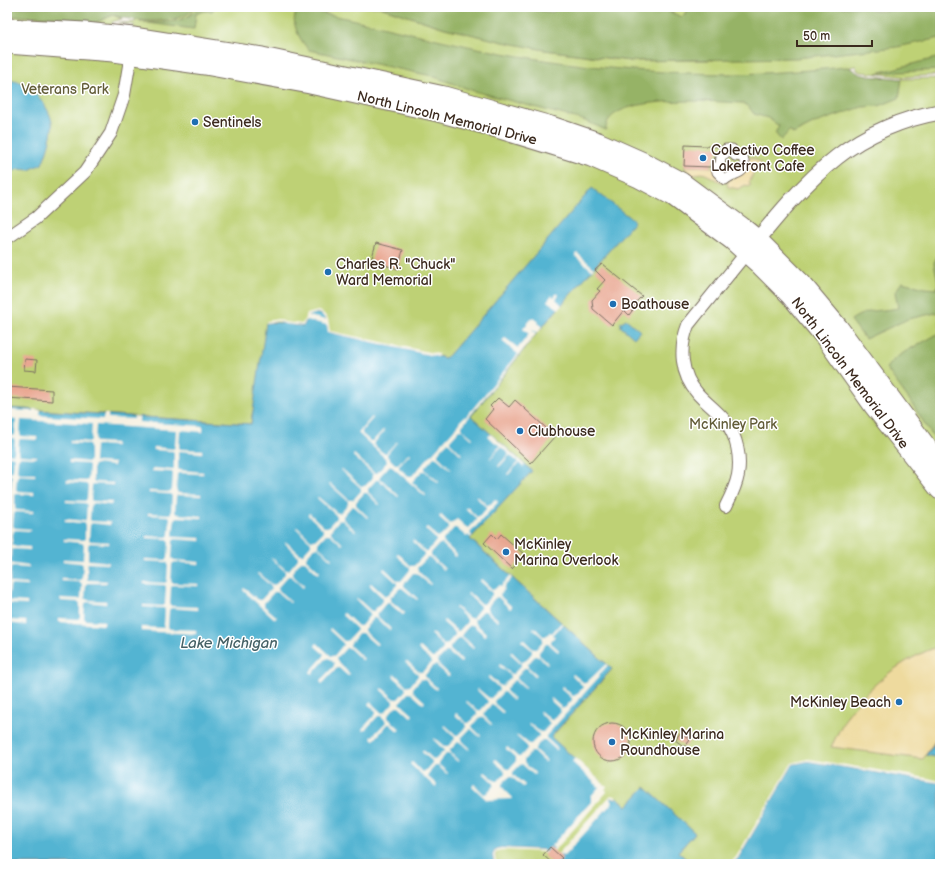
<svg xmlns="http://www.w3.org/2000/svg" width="947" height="871" font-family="'Balsamiq Sans',sans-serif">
<rect width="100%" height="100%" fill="#fff"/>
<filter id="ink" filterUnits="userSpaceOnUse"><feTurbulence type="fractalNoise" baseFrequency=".025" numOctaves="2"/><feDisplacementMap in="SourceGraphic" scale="8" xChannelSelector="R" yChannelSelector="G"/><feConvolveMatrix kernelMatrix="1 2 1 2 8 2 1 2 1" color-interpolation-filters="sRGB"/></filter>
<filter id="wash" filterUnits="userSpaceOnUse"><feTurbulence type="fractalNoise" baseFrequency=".012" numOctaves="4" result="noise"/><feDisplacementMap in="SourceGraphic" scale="16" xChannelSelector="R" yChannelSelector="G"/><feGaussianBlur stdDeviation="0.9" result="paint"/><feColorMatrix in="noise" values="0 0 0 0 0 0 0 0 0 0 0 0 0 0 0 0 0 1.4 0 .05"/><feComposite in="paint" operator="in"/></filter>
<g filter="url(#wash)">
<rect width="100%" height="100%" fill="#f6f1e2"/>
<g fill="#bed174" stroke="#7c7e49">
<polygon points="136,7 380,7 445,28 545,50 630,61 714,60 710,7 940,7 940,75 906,77 860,72 857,70 856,66 850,67 855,73 865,76 905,79 940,78 940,736 935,741 926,755 940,758 940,783 927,780 732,864 692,864 678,852 695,833 627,806 617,797 556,864 494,864 496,849 550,847 553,849 605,792 551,737 612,669 470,539 531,471 471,416 536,334 633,222 633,221 445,358 303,326 285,324 252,414 251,424 7,408 7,28 134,28 134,25 118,23 135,22"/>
<polygon points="577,7 688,7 687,13 682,17 673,14 636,7 627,9"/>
<polygon points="113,15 122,19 112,22 112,26 7,22 7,16 51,17 95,23"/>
</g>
<g fill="#96b366" stroke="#686e42">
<path d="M7,7H195C183,26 132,22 113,15L95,23L51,17L7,16Z"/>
<path d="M198,7H216L212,11H203L196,14L194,29L140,22C159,22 185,26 198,7Z"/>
<polygon points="380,7 530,7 535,10 553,12 555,9 562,7 627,9 636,7 661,8 682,17 687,13 688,7 862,7 879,11 940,7 940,38 897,47 796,58 630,61 545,50 503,42 445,28"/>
<path d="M301,9C378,23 454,46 531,58C600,69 669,74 739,74C775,73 811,70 847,67C853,68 856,74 864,75C876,78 889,77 902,79L899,98L879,106L862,107L815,123L793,134L790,130L781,140L775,133L779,126L768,118L754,114L749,107L742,103C719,102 604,92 606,130L583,120L474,91L432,76L309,50C302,43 290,24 296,13C297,11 299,10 301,9Z"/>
<polygon points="940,57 940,70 877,73"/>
<path d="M940,250V312L908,319L865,339L851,320C869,308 878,312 898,308L895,292L902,282L925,288L937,289L938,282L934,263Z"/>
<path d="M940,332V448L911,402L886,368C900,350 922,345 940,332Z"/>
</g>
<g fill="#eeda9e" stroke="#94825e">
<polygon points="745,157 753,158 762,163 757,167 758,169 757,172 754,172 749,183 751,185 747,187 746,185 738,189 728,187 727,182 736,175"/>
<path d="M685,166L715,167L722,182C712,180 703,167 693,177L690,175L691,173L685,169Z"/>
<path d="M940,646V736L935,741L923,759L831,747C836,737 841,726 847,716C869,685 903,658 940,646Z"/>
</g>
<g fill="#53b4d2" stroke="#476f78">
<path d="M7,80C12,81 18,81 22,83C35,90 49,107 52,122C54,131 46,155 42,164L29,170L18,169L7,175Z"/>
<path d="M592,188L634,221V222L536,334L471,416L532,471L470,539L612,669L551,737L605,786L602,789L605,792L553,850L545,853L543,850L501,848L496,849L493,855L494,864H7V408L251,424L266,323C279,321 290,325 303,326L309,315C325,310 326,319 329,332L445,358L449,355Z"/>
<polygon points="626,319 640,331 634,338 620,326 622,325 620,323"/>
<polygon points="940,736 940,758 926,755"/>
<polygon points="808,761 940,783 940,864 732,864 738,858 793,764"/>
<polygon points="645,787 695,833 678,852 692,864 556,864 562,858 559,855 611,797 615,799 617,797 627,806"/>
</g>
<g fill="#f6f1e2" fill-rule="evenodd">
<polygon points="577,253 594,268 592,270 575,256"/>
<polygon points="557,293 559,295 556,299 562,305 559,309 547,301 552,295 554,297"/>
<path d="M318,311L323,313L328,319L330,331L438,354V357L328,332L327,325L306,320L303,326L285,324L278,321L266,323L267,321L278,319L285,322L302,324L307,314ZM317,313L321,314L326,320L308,316Z"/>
<polygon points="533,317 539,322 538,323 542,327 538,333 532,330 536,334 462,426 462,429 473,438 472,439 462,430 459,430 450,440 450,442 462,454 461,455 448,442 438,453 438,456 451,469 451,470 437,458 434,457 425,467 425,470 439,482 438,483 425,471 422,471 412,482 426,495 425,496 390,465 380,476 380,478 399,496 398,497 379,480 376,480 368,489 368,492 380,504 379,505 367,493 364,493 356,502 356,505 368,517 367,518 355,507 352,506 343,516 343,519 356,531 355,532 342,520 339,520 331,530 331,533 343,544 342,545 330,534 326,534 318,543 318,546 332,559 331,560 318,547 314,548 306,557 306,559 320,572 318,574 305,561 301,561 292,572 292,575 304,586 303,588 291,576 288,576 278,587 278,590 291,602 290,603 277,592 274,592 264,603 264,606 277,617 275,619 263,608 262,608 243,590 244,588 258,600 261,600 271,589 271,586 257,574 258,573 272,585 276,584 285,574 285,571 271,559 272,558 286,570 289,570 298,559 298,556 285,543 286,542 300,554 303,554 311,545 311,542 296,528 297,527 311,540 316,539 323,532 323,529 308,515 309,513 324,527 328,527 336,518 336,515 317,498 318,497 337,513 340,513 348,504 348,501 329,484 330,483 349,500 353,500 361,491 361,488 341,470 342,469 361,486 365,486 373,478 373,474 353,456 354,454 374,473 377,473 387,462 386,459 358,433 372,417 373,418 362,431 362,434 370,441 373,441 383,430 385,431 373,444 383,453 386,453 396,442 397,442 387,454 387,456 395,464 398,464 409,453 410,454 399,465 399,468 408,476 412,476 460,423 459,422 465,416 466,417 518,354 502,341 505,338 518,348 529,334 523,329"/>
<polygon points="7,408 10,408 10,410 33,411 33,409 41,410 40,415 48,416 103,419 104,414 108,414 108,418 134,419 134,416 139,417 139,422 203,426 203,432 180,430 179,447 180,449 202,450 202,453 180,451 178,453 178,468 179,470 203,472 203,474 179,473 177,474 176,490 178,493 201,494 201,496 178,495 176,496 175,512 177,514 202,516 202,518 177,517 175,518 173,535 175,537 201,538 201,541 175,539 173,541 172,558 174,560 199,562 199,564 175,562 172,564 171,581 172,583 198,584 198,586 173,585 171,587 170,604 171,606 197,607 197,610 171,608 169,610 168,627 170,629 196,630 196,634 141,631 141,627 162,628 164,627 165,610 164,608 143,607 143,605 163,606 165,604 166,587 165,585 144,584 144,582 165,583 167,581 168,564 167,562 145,561 145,559 166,560 168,558 169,541 168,539 146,538 146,536 167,537 169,535 170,518 169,516 148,515 148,513 169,514 171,513 172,496 170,494 149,493 149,491 170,492 172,490 173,474 172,472 152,471 153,468 172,470 174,468 174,453 173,451 154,450 154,447 173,449 175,447 176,430 96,425 95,440 96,442 115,443 116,446 97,445 95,446 94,460 95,462 114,463 114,466 96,464 93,466 93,480 94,482 113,483 113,485 94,484 92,485 91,500 93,501 112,502 111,505 93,503 91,505 90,519 91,521 110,522 110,525 92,523 90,525 89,539 90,541 109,542 109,544 90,543 88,545 88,559 89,560 108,562 108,564 89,563 87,564 87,579 88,580 107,581 107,583 88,583 86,584 85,598 87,600 106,601 106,604 87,602 85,604 84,618 86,620 104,621 104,625 59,622 59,618 78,619 80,617 80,604 79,602 61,601 60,598 79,599 81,598 82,584 80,582 62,581 62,579 80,580 82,578 83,565 81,563 63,561 63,559 81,560 83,559 84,545 82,543 64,541 64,539 82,540 85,539 85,525 84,523 65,522 65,519 84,521 86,519 87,505 85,503 66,502 66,500 85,501 87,499 88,486 86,484 67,482 67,480 86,481 88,480 89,466 88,464 69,463 69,460 88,462 90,460 90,446 89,444 70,443 70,440 89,442 91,440 92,424 21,420 20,435 21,436 37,437 37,440 21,439 19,440 18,453 20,455 36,456 36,458 20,457 18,459 17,471 19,473 35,474 35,476 19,475 17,477 16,489 17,491 34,492 34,495 17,494 15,495 15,508 16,510 33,511 33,513 16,512 14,514 13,526 15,528 31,529 31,531 15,530 13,533 12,544 13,546 30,547 30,550 15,549 12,550 11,563 13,564 29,566 29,568 13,567 11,568 10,581 11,583 28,584 28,586 11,585 10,586 9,599 10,601 27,602 27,605 10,604 9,605 8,618 9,620 26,621 26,625 7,623 7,545 8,544 9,532 7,527 9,525 10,514 7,511 7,509 11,508 11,495 7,493 7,490 11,489 12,477 11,475 7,474 7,472 13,471 14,458 12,456 7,456 7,454 12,454 14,453 15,440 13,438 7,438 7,436 13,436 15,435 16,420 7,419"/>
<polygon points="491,434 525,465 523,467 519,463 508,475 507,474 518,462 510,455 499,467 498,466 509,454 501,447 490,459 490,458 500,446 488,437"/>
<polygon points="477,496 487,505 490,505 495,499 498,502 470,533 472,536 471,538 468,535 467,537 456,528 454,528 443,540 443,542 457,555 456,557 442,544 439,544 431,553 431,556 445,569 444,570 430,558 427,558 417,568 418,571 431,584 430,585 416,573 413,573 404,584 404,586 418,599 417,600 402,588 400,588 390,598 391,601 405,613 403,615 389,603 386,603 377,614 377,616 391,629 389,630 376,618 373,618 364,629 364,631 378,644 376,645 362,633 359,633 350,644 350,646 364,659 362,660 349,648 346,648 336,659 337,661 350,674 348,676 339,668 337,668 322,684 320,681 334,666 334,663 329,658 326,659 312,674 310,672 324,656 324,654 315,646 317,643 331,656 334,656 343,645 343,643 329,630 330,628 344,641 347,641 357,630 356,628 342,615 344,613 358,626 361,626 370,615 370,613 356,600 357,598 371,611 374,611 383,600 383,598 369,585 371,583 385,596 387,596 397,585 397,583 383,570 384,568 398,581 401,581 410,570 410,568 396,555 398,553 411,566 414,566 424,555 424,553 412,541 413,540 425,551 428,551 436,541 436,539 425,529 427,527 437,537 440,537 449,528 448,525 439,517 441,515 450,524 452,523 457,519 467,528 469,528 476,520 476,518 465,508 467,507 477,517 480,516 486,509 486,507 476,497"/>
<polygon points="510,576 512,578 503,588 505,589 500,594 501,597 512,607 510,609 498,597 495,598 487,607 487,610 499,620 498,622 485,611 483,611 474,620 475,623 487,634 485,636 473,625 470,625 462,634 462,636 474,647 473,649 461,638 458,638 450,647 450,650 462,661 461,663 448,652 446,652 437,661 438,664 450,675 448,676 436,665 434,665 425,675 425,677 437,688 436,690 424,679 421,679 413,688 413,691 425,702 423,704 411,693 408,693 400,702 401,704 413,715 411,717 399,706 396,706 388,715 388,718 400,729 398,731 390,724 388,724 374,740 371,738 386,722 385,720 381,716 378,716 364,731 362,729 376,714 376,711 368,704 370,702 382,713 385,712 393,703 393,701 381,690 382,688 395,699 398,699 406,690 405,687 393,676 395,674 407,686 410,686 418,676 418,674 405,662 407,661 419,672 422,672 431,663 430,660 418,649 420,647 432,658 434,658 443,649 443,646 431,635 432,633 444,645 447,644 455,635 455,633 443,622 444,620 457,631 459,631 467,622 467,619 455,608 456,607 469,618 472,618 480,608 480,606 467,594 469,593 481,604 484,604 492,595 492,592 480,581 481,579 493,590 495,589 499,585 501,586"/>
<polygon points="561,623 563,624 553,635 555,636 551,641 551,643 559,650 558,652 549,644 546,644 539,652 539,655 548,663 547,664 538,656 535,656 528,664 528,667 537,675 535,676 527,668 524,668 517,677 517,679 526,687 524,688 515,680 513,681 506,689 506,691 514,699 513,701 504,692 502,693 494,701 495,704 504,712 502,713 493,705 491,705 484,713 484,716 492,724 491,725 482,717 480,717 472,726 473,728 481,736 480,737 471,729 469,730 461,738 462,741 470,748 469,750 460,742 458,742 450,750 450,753 459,761 458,762 449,754 446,754 439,762 439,765 448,773 447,774 438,766 435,766 428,774 428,777 437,785 435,787 410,764 412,762 422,772 425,771 432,763 432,761 422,752 423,750 434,760 436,759 444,751 443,749 433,739 434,738 445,747 447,747 455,739 454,736 444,726 445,725 456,735 458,735 466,727 466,724 455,715 456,713 467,723 469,723 477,715 477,712 466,702 467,701 478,711 481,710 488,702 487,700 477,690 478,689 489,698 491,698 499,690 498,687 488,678 489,676 500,686 502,686 510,678 510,675 499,666 500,664 511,674 513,674 521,666 521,663 510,653 512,652 522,662 525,661 532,653 532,650 521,641 523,639 533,649 536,649 543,641 543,638 533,629 534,627 543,636 546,636 550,632 552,633"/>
<polygon points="606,664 608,665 598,676 599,677 546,736 546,738 558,749 556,750 545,740 542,740 535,748 535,750 547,761 545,762 534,752 531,752 524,760 524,763 535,773 534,775 522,764 520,765 513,772 513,775 525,785 523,787 512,777 509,777 502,784 502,787 513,798 512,799 487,800 472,786 474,784 484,794 487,793 494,785 494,783 483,773 485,772 496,781 498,781 505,773 505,771 494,761 496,759 507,769 509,769 516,761 516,758 506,749 507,747 518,757 520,757 527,749 527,746 516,736 518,735 529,744 531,744 539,736 538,733 528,724 529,723 540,732 543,732 550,724 549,722 539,712 540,711 551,720 553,720 561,712 560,709 550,700 551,698 562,708 565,708 572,700 572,698 561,688 562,686 573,696 576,695 583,688 582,685 572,675 573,674 584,683 586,683"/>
<polygon points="575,758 607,787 605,789 607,791 606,793 554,851 544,854 543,852 502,850 497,851 495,855 496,864 494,864 493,855 496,849 501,848 544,850 545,852 550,847 553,849 554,848 551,846 591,802 591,796 599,787 572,762"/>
<polygon points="808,759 927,778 940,781 940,783 808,761 793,764 738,858 732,864 730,864 736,857 792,763"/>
<polygon points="612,795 617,797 615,799 611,797 610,799 613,802 564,856 561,854 559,855 562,858 556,864 554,864 558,854 610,796"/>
</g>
<g id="blocks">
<g fill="#e9a792">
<polygon points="685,145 705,146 721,147 720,150 716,153 714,161 711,164 710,167 684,166"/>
<polygon points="376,243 403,250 398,269 371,261"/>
<polygon points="602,264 642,296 633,305 635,307 629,315 624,310 612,325 593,309 592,300 600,291 597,289 605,280 595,270"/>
<polygon points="25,359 37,360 36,371 24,370"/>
<polygon points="7,387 52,390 52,401 7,398"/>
<polygon points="498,398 509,407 515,400 555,436 531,463 485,419 493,409 490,406"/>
<polygon points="492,534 497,539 501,534 525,555 512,569 484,543"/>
<circle cx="612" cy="742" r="19"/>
<polygon points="681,732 690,740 685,747 675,740"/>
<polygon points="550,847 562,858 556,864 553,864 543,855"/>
</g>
</g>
</g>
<g filter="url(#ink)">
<use href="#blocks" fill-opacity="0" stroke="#7c7063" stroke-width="1"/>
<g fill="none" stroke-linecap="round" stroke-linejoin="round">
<defs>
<path id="pedestrian" d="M726,149H732L733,153L735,156L743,157C749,176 733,172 725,180L717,172L716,167H720L721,156L725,154Z"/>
<g id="minor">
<polyline points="7,238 36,218 85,172 111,133 124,95 132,48"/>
<path d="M726,506C731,496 736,486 738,475C741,457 737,437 726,422C718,411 707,404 698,394C680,374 679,348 688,325L747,252"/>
</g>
<path id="tertiary" d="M751,248C777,216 804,183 837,157C866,134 904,118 940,112"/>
<g id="primary">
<polyline points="7,28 85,32 133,37 262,57 444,96 497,111 551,126 598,142 641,161 681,182 742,227 758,240 802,284 838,327 940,465"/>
<polyline points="7,44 114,52 205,65 310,84 438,112 487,125 591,157 639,178 673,196 732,240 761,266 790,295 824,336 873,405 940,490"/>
</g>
</defs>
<use href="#pedestrian" stroke="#7c7063" stroke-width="11"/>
<use href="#minor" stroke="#7c7063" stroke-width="14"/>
<use href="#tertiary" stroke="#7c7063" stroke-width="17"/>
<use href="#primary" stroke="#7c7063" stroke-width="21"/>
<use href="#pedestrian" stroke="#fff" stroke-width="9"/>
<use href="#minor" stroke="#fff" stroke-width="12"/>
<use href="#tertiary" stroke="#fff" stroke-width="15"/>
<use href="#primary" stroke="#fff" stroke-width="19"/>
</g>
</g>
<g fill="#1f6fb2" stroke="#fff" stroke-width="1.5">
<circle cx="195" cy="122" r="4"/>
<circle cx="703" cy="158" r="4"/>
<circle cx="328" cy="272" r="4"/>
<circle cx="613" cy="304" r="4"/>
<circle cx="520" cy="431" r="4"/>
<circle cx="506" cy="552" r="4"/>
<circle cx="899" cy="702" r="4"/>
<circle cx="612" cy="742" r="4"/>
</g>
<g text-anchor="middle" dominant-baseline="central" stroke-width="3" stroke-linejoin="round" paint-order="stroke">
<g font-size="14" fill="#625c38" stroke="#fff">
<text x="65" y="89">Veterans Park</text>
<text x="733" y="424">McKinley Park</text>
</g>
<g font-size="14" fill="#3b2a1e" stroke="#fff">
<text transform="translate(447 118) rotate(14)">North Lincoln Memorial Drive</text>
<text transform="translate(850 373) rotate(53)">North Lincoln Memorial Drive</text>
</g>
<g font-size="14" fill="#3b2a1e" stroke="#fff" text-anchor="start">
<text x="203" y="122">Sentinels</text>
<text x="711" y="150">Colectivo Coffee<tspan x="711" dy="16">Lakefront Cafe</tspan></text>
<text x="336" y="264">Charles R. "Chuck"<tspan x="336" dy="16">Ward Memorial</tspan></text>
<text x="621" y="304">Boathouse</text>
<text x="528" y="431">Clubhouse</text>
<text x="514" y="544">McKinley<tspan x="514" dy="16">Marina Overlook</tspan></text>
<text x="891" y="702" text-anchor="end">McKinley Beach</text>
<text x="620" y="734">McKinley Marina<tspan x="620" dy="16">Roundhouse</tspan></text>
</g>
<g font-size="15" font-style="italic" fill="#456166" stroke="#fff">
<text x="229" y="643">Lake Michigan</text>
</g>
</g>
<rect width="947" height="871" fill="none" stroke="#fff" stroke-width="24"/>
<path d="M797 40v6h75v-6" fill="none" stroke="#3b2a1e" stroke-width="2"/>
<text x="803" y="40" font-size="12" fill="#3b2a1e" stroke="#ffffff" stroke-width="3" paint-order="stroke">50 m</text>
</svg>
